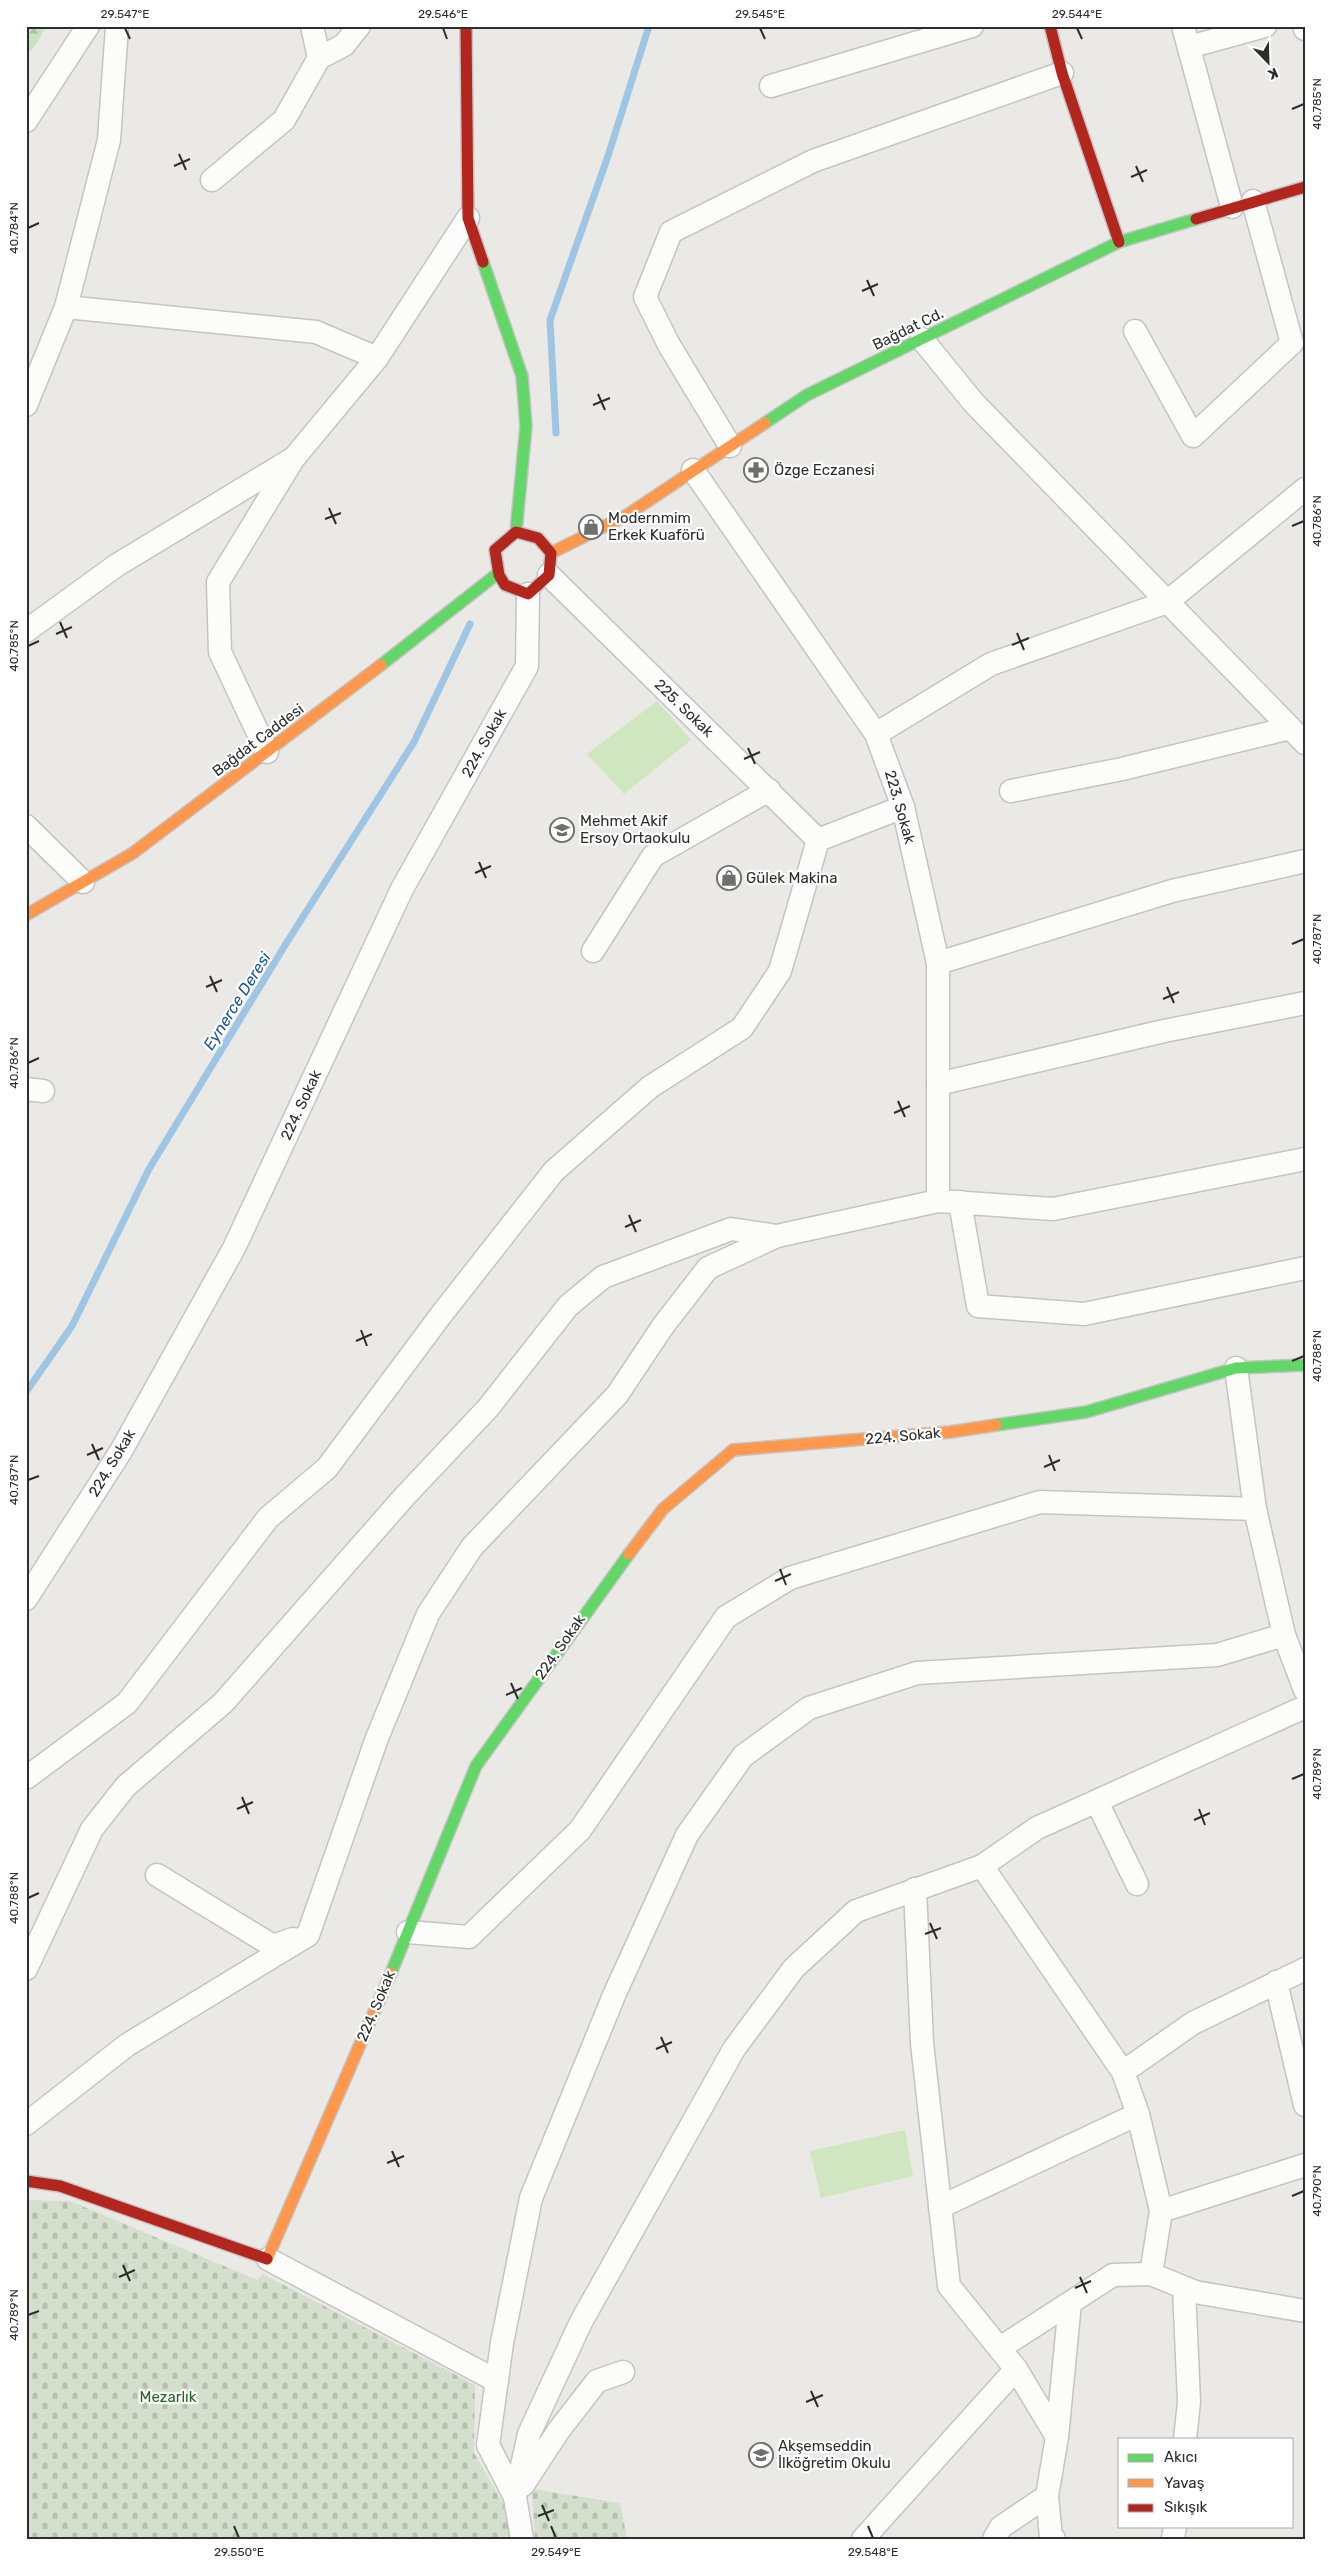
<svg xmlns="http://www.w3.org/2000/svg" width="1331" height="2565" font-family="Rubik,sans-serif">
<defs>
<pattern id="forest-firs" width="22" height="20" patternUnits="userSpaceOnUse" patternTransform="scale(1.25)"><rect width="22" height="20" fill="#c8e3c1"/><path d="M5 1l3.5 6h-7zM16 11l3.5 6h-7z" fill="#acc3a6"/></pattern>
<pattern id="cemetery-stones" width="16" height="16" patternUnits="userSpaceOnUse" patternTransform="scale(1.25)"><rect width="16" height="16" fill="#d4dfcd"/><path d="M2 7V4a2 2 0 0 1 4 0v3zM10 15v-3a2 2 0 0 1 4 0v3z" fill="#b6c0b0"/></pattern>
</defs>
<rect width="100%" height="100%" fill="#eae9e5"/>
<polygon fill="url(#forest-firs)" points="26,26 46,26 37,43 26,56"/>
<g fill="url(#cemetery-stones)">
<polygon points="26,2200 70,2201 257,2280 263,2274 475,2385 474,2453 511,2517 514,2539 26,2539"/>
<polygon points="532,2489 620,2503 627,2539 535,2539"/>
</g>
<g fill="#d0e6c0">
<polygon points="657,701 691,740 624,794 587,754"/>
<polygon points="905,2130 913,2176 821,2198 810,2151"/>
</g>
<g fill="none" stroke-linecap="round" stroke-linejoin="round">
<g stroke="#9fc5e4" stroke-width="7">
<polyline points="556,433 550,320 608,156 649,26"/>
<polyline points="26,1392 72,1326 149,1169 287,942 414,742 470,624"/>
</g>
<defs>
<g id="street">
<polyline points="312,26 319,58 344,45 359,26"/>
<polyline points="1183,26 1232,207"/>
<polyline points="1304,26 1305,29"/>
<polyline points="1189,47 1265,26"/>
<polyline points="771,86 972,26"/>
<polyline points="26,121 88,26"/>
<polyline points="212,180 284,120 319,58"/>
<polyline points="66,307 316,332 377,358"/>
<polyline points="1135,331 1193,436 1292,343 1253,201"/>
<polyline points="922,339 973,402 1305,743"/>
<polyline points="26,405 66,307 109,140 117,26"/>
<polyline points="730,446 669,345 645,297 671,232 813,161 1062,73"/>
<polyline points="693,470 876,734 903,807 938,963 938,1201"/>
<polyline points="549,575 818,840"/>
<polyline points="26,631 117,565 294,458 377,358 468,218"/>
<polyline points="876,734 991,664 1167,602 1305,489"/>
<polyline points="267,752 220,652 218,582 292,461"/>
<polyline points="1011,791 1122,769 1290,728"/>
<polyline points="26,826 83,882"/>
<polyline points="593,951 653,856 769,790"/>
<polyline points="938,963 1172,891 1305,861"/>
<polyline points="938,1084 1164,1031 1305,1003"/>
<polyline points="26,1089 43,1091"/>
<polyline points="960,1202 978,1306 1084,1314 1305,1268"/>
<polyline points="1236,1368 1255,1509 1284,1635 1305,1690"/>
<polyline points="26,1599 121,1451 234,1248 402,889 527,666 528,594"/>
<polyline points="26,1778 127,1703 268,1518 327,1468 441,1315 554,1171 650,1087 742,1028 780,971 818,840 903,807"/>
<polyline points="1097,1802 1137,1884"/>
<polyline points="982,1866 1123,2072 1138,2114 1161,2211 1151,2274"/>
<polyline points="157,1875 273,1946 293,1939"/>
<polyline points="915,1889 922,2043 949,2286 1016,2369 1057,2437 1047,2496 1051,2537 1054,2539"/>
<polyline points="408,1932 469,1937 580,1830 726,1617 790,1578 1040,1502 1255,1509"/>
<polyline points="26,1969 92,1829 126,1786 223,1703 405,1496 488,1408 568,1306 603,1277 731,1229 777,1236"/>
<polyline points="1276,1982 1305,2105"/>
<polyline points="1123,2072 1193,2023 1305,1969"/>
<polyline points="26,2124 127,2045 308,1935 377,1738 428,1614 472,1547 617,1395 663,1326 708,1268 777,1236 938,1201 1053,1209 1305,1159"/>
<polyline points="940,2207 1138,2114"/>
<polyline points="1161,2211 1305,2165"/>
<polyline points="268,2259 497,2381"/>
<polyline points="1184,2288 1189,2402 1185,2439"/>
<polyline points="1000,2348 1113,2275 1151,2274 1195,2292 1305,2311"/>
<polyline points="1057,2437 1070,2303"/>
<polyline points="523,2485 559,2430 597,2381 623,2372"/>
<polyline points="515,2497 529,2434 581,2322 734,2049 794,1968 856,1911 982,1866 1037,1828 1305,1707"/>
<polyline points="522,2539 515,2497 488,2445 502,2343 531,2198 615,1993 687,1835 743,1756 809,1708 917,1673 1217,1655 1284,1635"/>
<polyline points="863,2539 1016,2369"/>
<polyline points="994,2539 1001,2527 1047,2496"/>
<polyline points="1173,2539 1175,2526"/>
</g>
<g id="fast">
<polyline points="483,262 522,376 526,426 516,532"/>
<polyline points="765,423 807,395 1119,242 1196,219"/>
<polyline points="381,665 497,574"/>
<polyline points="996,1425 1086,1412 1236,1368 1305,1365"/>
<polyline points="391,1973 476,1766 629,1554"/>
</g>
<g id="slow">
<polyline points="551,553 627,515 765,423"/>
<polyline points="26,915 133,853 381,665"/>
<polyline points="629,1554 663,1509 733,1450 950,1432 996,1425"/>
<polyline points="267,2259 391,1973"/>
</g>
<g id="jam">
<polyline points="466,26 468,218 483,262"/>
<polyline points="1050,26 1062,73 1119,242"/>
<polyline points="1196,219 1305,187"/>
<polygon points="516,532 538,538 551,553 549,575 528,594 505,585 499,575 495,550"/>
<polyline points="26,2181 60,2186 267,2259"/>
</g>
</defs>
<use href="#street" stroke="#c4c4c4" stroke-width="25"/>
<use href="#fast" stroke="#c4c4c4" stroke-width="14"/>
<use href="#slow" stroke="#c4c4c4" stroke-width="14"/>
<use href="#jam" stroke="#c4c4c4" stroke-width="14"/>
<use href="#street" stroke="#fcfcfb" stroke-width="22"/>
<use href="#fast" stroke="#63d668" stroke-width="11"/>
<use href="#slow" stroke="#ff974d" stroke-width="11"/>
<use href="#jam" stroke="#b3261e" stroke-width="11"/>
</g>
<path fill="none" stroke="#2d2d2d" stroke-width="2" d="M125,28L130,39M443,28L447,39M760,28L765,39M1077,28L1082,39M1292,109L1304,104M179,154L186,170M174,166L190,159M1136,166L1143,182M1131,177L1147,170M28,228L39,223M867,280L874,296M862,291L878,284M598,394L605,410M593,405L610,398M329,508L336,524M325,519L341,513M1292,526L1304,521M60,622L67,638M1017,633L1024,650M56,634L72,627M1012,645L1029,638M28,646L39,641M748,748L755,764M744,759L760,752M479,862L486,878M475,873L491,866M1292,944L1304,939M210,976L217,992M206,987L222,980M1167,987L1174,1003M1163,999L1179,992M28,1063L39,1058M898,1101L905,1117M894,1113L910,1106M629,1215L636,1232M625,1227L641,1220M361,1330L367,1346M356,1341L372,1334M1292,1361L1304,1356M92,1444L99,1460M87,1455L103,1448M1049,1455L1055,1471M1044,1467L1060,1460M28,1480L39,1476M780,1569L786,1585M775,1581L791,1574M511,1683L518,1699M506,1695L522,1688M1292,1779L1304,1774M242,1797L249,1814M237,1809L253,1802M1199,1809L1205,1825M1194,1820L1210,1813M28,1898L39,1893M930,1923L937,1939M925,1934L941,1928M661,2037L668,2053M656,2049L672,2042M392,2151L399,2167M387,2163L404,2156M1292,2196L1304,2191M123,2265L130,2281M119,2277L135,2270M1080,2277L1087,2293M1075,2288L1091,2281M28,2315L39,2311M811,2391L818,2407M806,2402L823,2395M542,2505L549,2521M538,2516L554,2510M234,2526L239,2538M551,2526L556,2538M868,2526L873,2538"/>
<defs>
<symbol id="pharmacy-ring" viewBox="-11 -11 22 22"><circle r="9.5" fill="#fff" stroke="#6f6f6d" stroke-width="1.5"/><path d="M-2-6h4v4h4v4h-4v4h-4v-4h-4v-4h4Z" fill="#6f6f6d"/></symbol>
<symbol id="shop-ring" viewBox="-11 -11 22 22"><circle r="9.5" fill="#fff" stroke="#6f6f6d" stroke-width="1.5"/><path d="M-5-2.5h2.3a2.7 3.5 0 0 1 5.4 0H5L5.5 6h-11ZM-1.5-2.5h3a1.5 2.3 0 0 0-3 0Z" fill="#6f6f6d"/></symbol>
<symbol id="school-ring" viewBox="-11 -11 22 22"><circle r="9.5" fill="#fff" stroke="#6f6f6d" stroke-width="1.5"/><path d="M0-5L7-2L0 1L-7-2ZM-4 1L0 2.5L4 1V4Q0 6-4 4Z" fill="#6f6f6d"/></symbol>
</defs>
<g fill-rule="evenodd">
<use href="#pharmacy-ring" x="742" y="456" width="28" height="28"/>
<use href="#shop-ring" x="577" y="513" width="28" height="28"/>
<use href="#school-ring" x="548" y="816" width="28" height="28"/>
<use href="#shop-ring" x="715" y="864" width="28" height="28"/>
<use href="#school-ring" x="747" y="2441" width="28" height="28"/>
</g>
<g text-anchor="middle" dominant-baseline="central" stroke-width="4.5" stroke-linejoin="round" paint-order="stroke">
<g font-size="15" fill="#2d2d2d" stroke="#fff">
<text transform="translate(908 329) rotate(-26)">Bağdat Cd.</text>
<text transform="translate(684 708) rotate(44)">225. Sokak</text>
<text transform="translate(258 740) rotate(-37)">Bağdat Caddesi</text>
<text transform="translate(484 743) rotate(-61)">224. Sokak</text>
<text transform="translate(900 807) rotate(74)">223. Sokak</text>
<text transform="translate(301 1105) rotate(-65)">224. Sokak</text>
<text transform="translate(903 1436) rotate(-5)">224. Sokak</text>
<text transform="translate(112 1463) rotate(-59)">224. Sokak</text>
<text transform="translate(560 1647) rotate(-55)">224. Sokak</text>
<text transform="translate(376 2006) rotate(-67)">224. Sokak</text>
</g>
<g font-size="15" fill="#2d2d2d" stroke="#fff" text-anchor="start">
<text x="774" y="470">Özge Eczanesi</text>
<text x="608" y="518">Modernmim<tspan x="608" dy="17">Erkek Kuaförü</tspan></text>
<text x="580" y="821">Mehmet Akif<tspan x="580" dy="17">Ersoy Ortaokulu</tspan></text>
<text x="746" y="878">Gülek Makina</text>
<text x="778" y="2446">Akşemseddin<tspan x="778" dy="17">İlköğretim Okulu</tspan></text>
</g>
<g font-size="15" fill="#246522" stroke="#fff">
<text x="168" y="2397">Mezarlık</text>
</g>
<g font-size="16" font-style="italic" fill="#1b5394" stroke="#fff">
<text transform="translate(237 1001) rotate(-58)">Eynerce Deresi</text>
</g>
</g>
<rect width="1331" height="2565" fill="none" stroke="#ffffff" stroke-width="55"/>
<rect x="1118" y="2438" width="175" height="90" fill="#ffffff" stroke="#ababab"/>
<rect x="1128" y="2454" width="25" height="8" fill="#63d668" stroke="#ababab"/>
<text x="1164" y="2462" font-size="15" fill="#2d2d2d">Akıcı</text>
<rect x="1128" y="2479" width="25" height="8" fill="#ff974d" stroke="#ababab"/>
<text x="1164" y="2488" font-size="15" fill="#2d2d2d">Yavaş</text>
<rect x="1128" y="2504" width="25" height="8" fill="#b3261e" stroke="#ababab"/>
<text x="1164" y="2512" font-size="15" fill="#2d2d2d">Sıkışık</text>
<g transform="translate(1268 62) rotate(157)" stroke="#ffffff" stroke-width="4" paint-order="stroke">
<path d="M0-4L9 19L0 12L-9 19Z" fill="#2d2d2d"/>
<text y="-8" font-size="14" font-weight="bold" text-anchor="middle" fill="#2d2d2d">K</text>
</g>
<rect x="28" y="28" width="1276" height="2510" fill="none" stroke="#2d2d2d" stroke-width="2"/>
<g font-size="12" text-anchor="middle" fill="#2d2d2d">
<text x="125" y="18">29.547°E</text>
<text x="443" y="18">29.546°E</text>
<text x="760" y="18">29.545°E</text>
<text x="1077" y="18">29.544°E</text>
<text transform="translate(1317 104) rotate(-90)" y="4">40.785°N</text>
<text transform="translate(14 228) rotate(-90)" y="4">40.784°N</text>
<text transform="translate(1317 521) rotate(-90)" y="4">40.786°N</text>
<text transform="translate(14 646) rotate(-90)" y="4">40.785°N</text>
<text transform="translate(1317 939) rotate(-90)" y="4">40.787°N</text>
<text transform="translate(14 1063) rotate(-90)" y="4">40.786°N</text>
<text transform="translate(1317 1356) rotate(-90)" y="4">40.788°N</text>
<text transform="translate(14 1480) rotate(-90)" y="4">40.787°N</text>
<text transform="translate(1317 1774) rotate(-90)" y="4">40.789°N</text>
<text transform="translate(14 1898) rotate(-90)" y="4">40.788°N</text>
<text transform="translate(1317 2191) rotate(-90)" y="4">40.790°N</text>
<text transform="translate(14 2315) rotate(-90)" y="4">40.789°N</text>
<text x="239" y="2556">29.550°E</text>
<text x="556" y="2556">29.549°E</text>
<text x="873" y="2556">29.548°E</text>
</g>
</svg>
